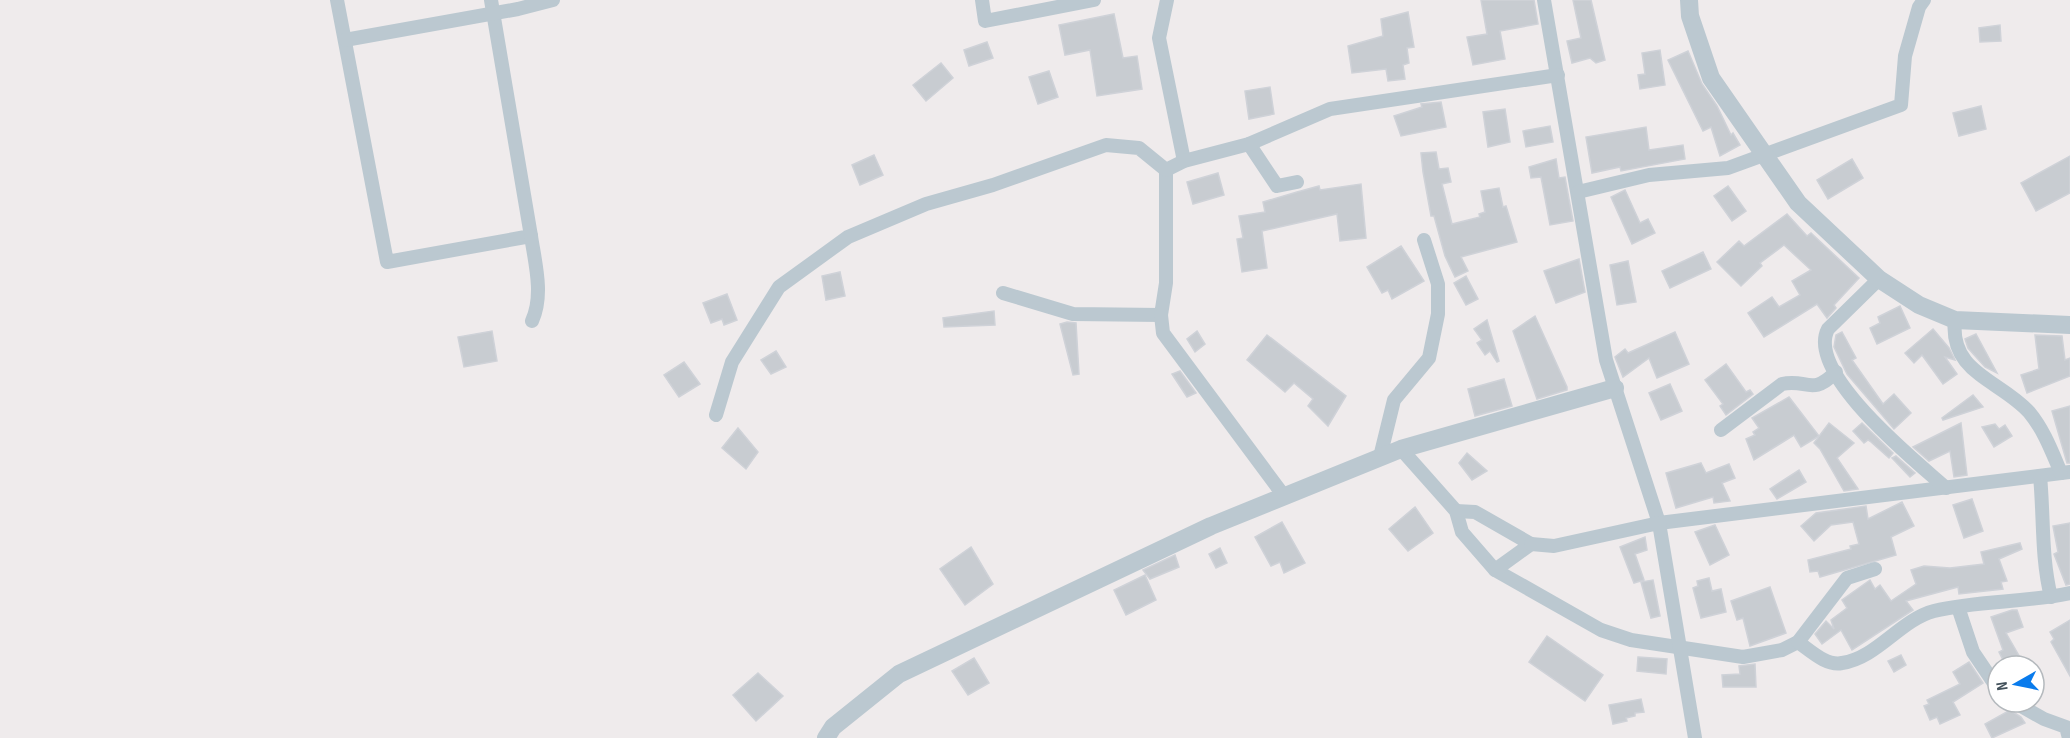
<svg xmlns="http://www.w3.org/2000/svg" width="2070" height="738" font-family="'Sofia Sans Condensed',sans-serif">
<rect width="100%" height="100%" fill="#efebec"/>
<g fill="#c8ccd1" stroke="#cfd2d8" stroke-width="1.5">
<polygon points="1481,0 1534,0 1538,24 1500,31 1505,59 1473,65 1467,37 1487,34"/>
<polygon points="1573,0 1591,0 1605,60 1596,63 1590,58 1572,63 1567,41 1581,38"/>
<polygon points="1408,12 1414,47 1407,48 1409,63 1403,65 1405,79 1388,81 1386,69 1352,73 1348,46 1383,36 1381,19"/>
<polygon points="1114,14 1123,58 1137,56 1142,89 1097,96 1090,50 1065,55 1059,25"/>
<polygon points="2000,25 2001,41 1980,42 1979,28"/>
<polygon points="987,42 993,58 969,66 964,50"/>
<polygon points="1660,50 1665,85 1640,89 1638,75 1645,74 1642,53"/>
<polygon points="1688,51 1702,84 1717,106 1731,135 1733,133 1740,145 1720,156 1711,127 1703,131 1668,60"/>
<polygon points="941,63 953,78 926,101 913,85"/>
<polygon points="1049,71 1058,97 1038,104 1029,77"/>
<polygon points="1270,87 1274,114 1249,119 1245,91"/>
<polygon points="1441,102 1446,127 1401,136 1394,116 1422,107 1421,104"/>
<polygon points="1981,106 1986,129 1959,136 1953,113"/>
<polygon points="1505,109 1510,142 1488,147 1483,112"/>
<polygon points="1550,126 1553,142 1526,147 1523,131"/>
<polygon points="1646,127 1649,150 1683,145 1685,159 1621,171 1620,167 1592,173 1586,137"/>
<polygon points="1436,152 1439,169 1448,168 1451,182 1442,184 1452,224 1480,217 1479,214 1485,212 1481,191 1499,188 1503,207 1506,206 1517,242 1461,257 1468,271 1455,277 1445,256 1434,216 1431,216 1423,172 1421,153"/>
<polygon points="874,155 883,175 860,185 852,165"/>
<polygon points="2070,156 2070,193 2036,211 2021,183"/>
<polygon points="1556,159 1559,178 1565,177 1573,221 1550,225 1541,177 1531,178 1529,167"/>
<polygon points="1852,159 1863,178 1828,199 1817,180"/>
<polygon points="1218,173 1224,195 1193,204 1187,182"/>
<polygon points="1361,184 1366,238 1340,241 1337,214 1262,231 1267,268 1242,272 1237,239 1243,238 1239,216 1265,212 1263,202 1297,192 1319,186 1320,190"/>
<polygon points="1728,186 1746,211 1732,221 1714,196"/>
<polygon points="1625,190 1640,223 1648,219 1655,233 1632,244 1611,197"/>
<polygon points="1787,214 1807,236 1811,233 1859,278 1834,305 1836,308 1827,318 1817,304 1764,337 1748,313 1772,297 1779,307 1800,295 1792,281 1811,270 1784,245 1760,263 1762,266 1741,286 1717,262 1739,241 1744,246"/>
<polygon points="1401,246 1424,281 1392,299 1388,290 1382,293 1367,267"/>
<polygon points="1703,252 1711,269 1670,288 1662,271"/>
<polygon points="1579,259 1585,292 1556,303 1544,271"/>
<polygon points="1628,261 1636,302 1617,305 1610,265"/>
<polygon points="840,272 845,296 826,300 822,276"/>
<polygon points="1466,276 1478,299 1466,305 1454,283"/>
<polygon points="727,294 737,320 724,325 722,319 711,323 703,303"/>
<polygon points="1900,306 1910,328 1877,344 1870,328 1880,323 1878,317"/>
<polygon points="994,311 995,325 944,327 943,318"/>
<polygon points="1535,316 1567,387 1567,390 1537,399 1513,331"/>
<polygon points="1487,320 1499,361 1497,362 1490,351 1485,355 1477,343 1482,340 1474,329"/>
<polygon points="1067,322 1076,323 1079,374 1073,375 1060,324"/>
<polygon points="1933,329 1949,348 1955,360 1945,357 1957,374 1943,384 1922,355 1914,363 1905,353"/>
<polygon points="492,331 497,361 464,367 458,337"/>
<polygon points="1197,331 1205,344 1195,352 1187,339"/>
<polygon points="1675,332 1689,364 1657,378 1649,358 1623,377 1615,357 1625,349 1628,353"/>
<polygon points="1842,332 1856,358 1852,360 1883,404 1894,394 1911,413 1894,429 1847,374 1834,347 1836,335"/>
<polygon points="1976,334 1997,373 1985,367 1968,348 1965,339"/>
<polygon points="1267,335 1346,396 1328,426 1308,406 1313,399 1294,383 1285,392 1247,360"/>
<polygon points="2035,335 2062,336 2065,360 2070,358 2070,376 2027,393 2021,375 2039,369"/>
<polygon points="776,351 786,367 771,374 761,360"/>
<polygon points="684,362 700,384 679,397 664,375"/>
<polygon points="1726,364 1746,392 1750,390 1753,394 1726,415 1720,406 1723,404 1705,380"/>
<polygon points="1180,371 1196,393 1187,397 1172,374"/>
<polygon points="1504,379 1512,406 1475,416 1468,389"/>
<polygon points="1670,384 1682,411 1661,420 1649,393"/>
<polygon points="1973,395 1983,407 1943,420 1942,418"/>
<polygon points="1789,397 1819,436 1801,447 1794,435 1754,460 1746,439 1755,435 1753,432 1759,428 1752,418"/>
<polygon points="2070,406 2070,463 2067,463 2052,411"/>
<polygon points="1829,423 1854,443 1837,458 1858,489 1844,491 1820,449 1814,443"/>
<polygon points="1862,423 1893,453 1889,458 1871,442 1868,440 1864,443 1853,431"/>
<polygon points="1961,423 1967,475 1954,477 1950,451 1929,461 1913,447"/>
<polygon points="1995,424 1999,429 2005,425 2012,436 1994,447 1982,427"/>
<polygon points="738,428 758,452 746,469 722,448"/>
<polygon points="1467,453 1487,471 1472,480 1459,463"/>
<polygon points="1896,456 1915,473 1910,477 1892,458"/>
<polygon points="1701,463 1706,473 1729,464 1735,478 1722,483 1730,501 1714,503 1713,497 1676,508 1666,473"/>
<polygon points="1799,470 1806,482 1777,499 1770,489"/>
<polygon points="1972,499 1983,531 1964,538 1953,505"/>
<polygon points="1902,502 1914,526 1891,537 1896,555 1820,577 1818,571 1810,572 1808,560 1851,549 1850,546 1859,544 1853,522 1831,525 1814,541 1801,526 1816,513 1866,506 1868,519"/>
<polygon points="1415,507 1433,533 1408,551 1389,529"/>
<polygon points="1282,522 1305,563 1284,573 1280,562 1271,566 1255,537"/>
<polygon points="2070,523 2070,584 2066,585 2054,554 2058,552 2053,526"/>
<polygon points="1715,525 1729,555 1710,565 1695,532"/>
<polygon points="1645,537 1647,550 1635,554 1644,580 1634,583 1620,547"/>
<polygon points="2020,543 2022,549 1999,559 2007,581 2001,582 2003,589 1959,594 1958,587 1906,601 1913,610 1852,650 1841,630 1822,644 1815,634 1826,621 1834,629 1831,620 1847,608 1842,600 1870,580 1875,589 1880,585 1891,601 1916,584 1911,570 1924,566 1950,568 1984,564 1981,552"/>
<polygon points="971,547 993,584 965,605 940,569"/>
<polygon points="1220,548 1227,563 1216,568 1209,554"/>
<polygon points="1175,555 1179,567 1150,579 1143,570"/>
<polygon points="1145,575 1156,600 1126,615 1114,590"/>
<polygon points="1709,578 1712,591 1721,589 1726,612 1701,618 1693,588 1698,586 1697,581"/>
<polygon points="1653,580 1660,616 1651,618 1641,582"/>
<polygon points="1770,587 1786,633 1750,646 1743,618 1737,620 1731,601"/>
<polygon points="2012,610 2017,610 2023,627 2006,633 2025,666 2006,666 1999,652 2003,650 1991,617"/>
<polygon points="2070,620 2070,676 2051,642 2054,639 2050,632"/>
<polygon points="1547,636 1603,675 1585,701 1529,662"/>
<polygon points="1901,655 1906,665 1894,672 1888,661"/>
<polygon points="1638,657 1667,659 1666,674 1637,671"/>
<polygon points="974,658 989,683 968,695 952,671"/>
<polygon points="1969,662 1983,683 1953,702 1960,715 1940,724 1937,717 1930,720 1924,706 1929,704 1927,700 1960,684 1953,672"/>
<polygon points="1755,664 1756,687 1723,687 1722,675 1740,674 1739,666"/>
<polygon points="758,673 783,696 756,721 733,695"/>
<polygon points="1641,699 1644,712 1635,713 1635,716 1626,718 1627,721 1613,724 1609,705"/>
<polygon points="2010,710 2021,717 2025,723 1992,738 1985,724"/>
</g>
<g fill="none" stroke-linecap="round" stroke-linejoin="round">
<g stroke="#bbc8d0" stroke-width="14">
<polyline points="337,0 387,262 531,236 491,0"/>
<polyline points="982,0 985,21 1094,0"/>
<polyline points="1167,0 1159,38 1184,161"/>
<polyline points="1544,0 1606,360 1659,523 2070,472"/>
<polyline points="345,40 518,9 553,0"/>
<polyline points="1249,144 1277,186 1297,182"/>
<polyline points="1578,192 1649,175 1728,168 1901,105 1905,56 1919,7 1924,0"/>
<path d="M531,236C535,263 544,295 532,321"/>
<path d="M1879,279L1828,329C1805,373 1917,462 1946,488"/>
<polyline points="1003,293 1073,314 1161,315 1166,283 1166,170"/>
<polyline points="1161,315 1163,333 1284,496"/>
<path d="M1955,320C1949,373 2000,380 2029,412C2044,430 2052,452 2061,473"/>
<polyline points="716,415 732,362 779,287 848,237 926,204 993,185 1106,145 1139,148 1166,170 1184,161 1249,144 1330,109 1558,75"/>
<path d="M1721,430L1782,384C1807,378 1811,397 1836,372"/>
<polyline points="1401,449 1456,511 1462,532 1495,570 1601,630 1631,640 1743,657 1782,650 1798,642 1847,578 1875,569"/>
<polyline points="1380,457 1394,400 1429,358 1438,314 1438,284 1424,240"/>
<path d="M2040,476C2044,517 2041,557 2051,597"/>
<polyline points="1456,511 1475,512 1531,544 1495,570"/>
<polyline points="1531,544 1554,546 1659,523 1695,738"/>
<polyline points="1958,607 1973,652 1998,689"/>
<path d="M1798,642C1811,651 1826,666 1842,663C1877,658 1900,620 1934,611C1978,600 2025,603 2070,593"/>
<polyline points="2014,702 2044,719 2066,727 2069,738"/>
</g>
<g stroke="#bbc8d0" stroke-width="18">
<polyline points="1689,0 1690,16 1711,78 1798,203 1879,279 1919,305 1955,320 2070,325"/>
<polyline points="826,738 833,727 899,674 1211,526 1401,449 1615,388"/>
</g>
</g>
<g transform="translate(2016 684) rotate(261)"><circle r="28" fill="#ffffff" stroke="#b4b9bd" stroke-width="1.5"/>
<path d="M0-4.5L10 22L0 15L-10 22Z" fill="#097bec"/>
<text y="-9" font-size="16" font-weight="bold" text-anchor="middle" fill="#43515b">N</text>
</g>
</svg>
